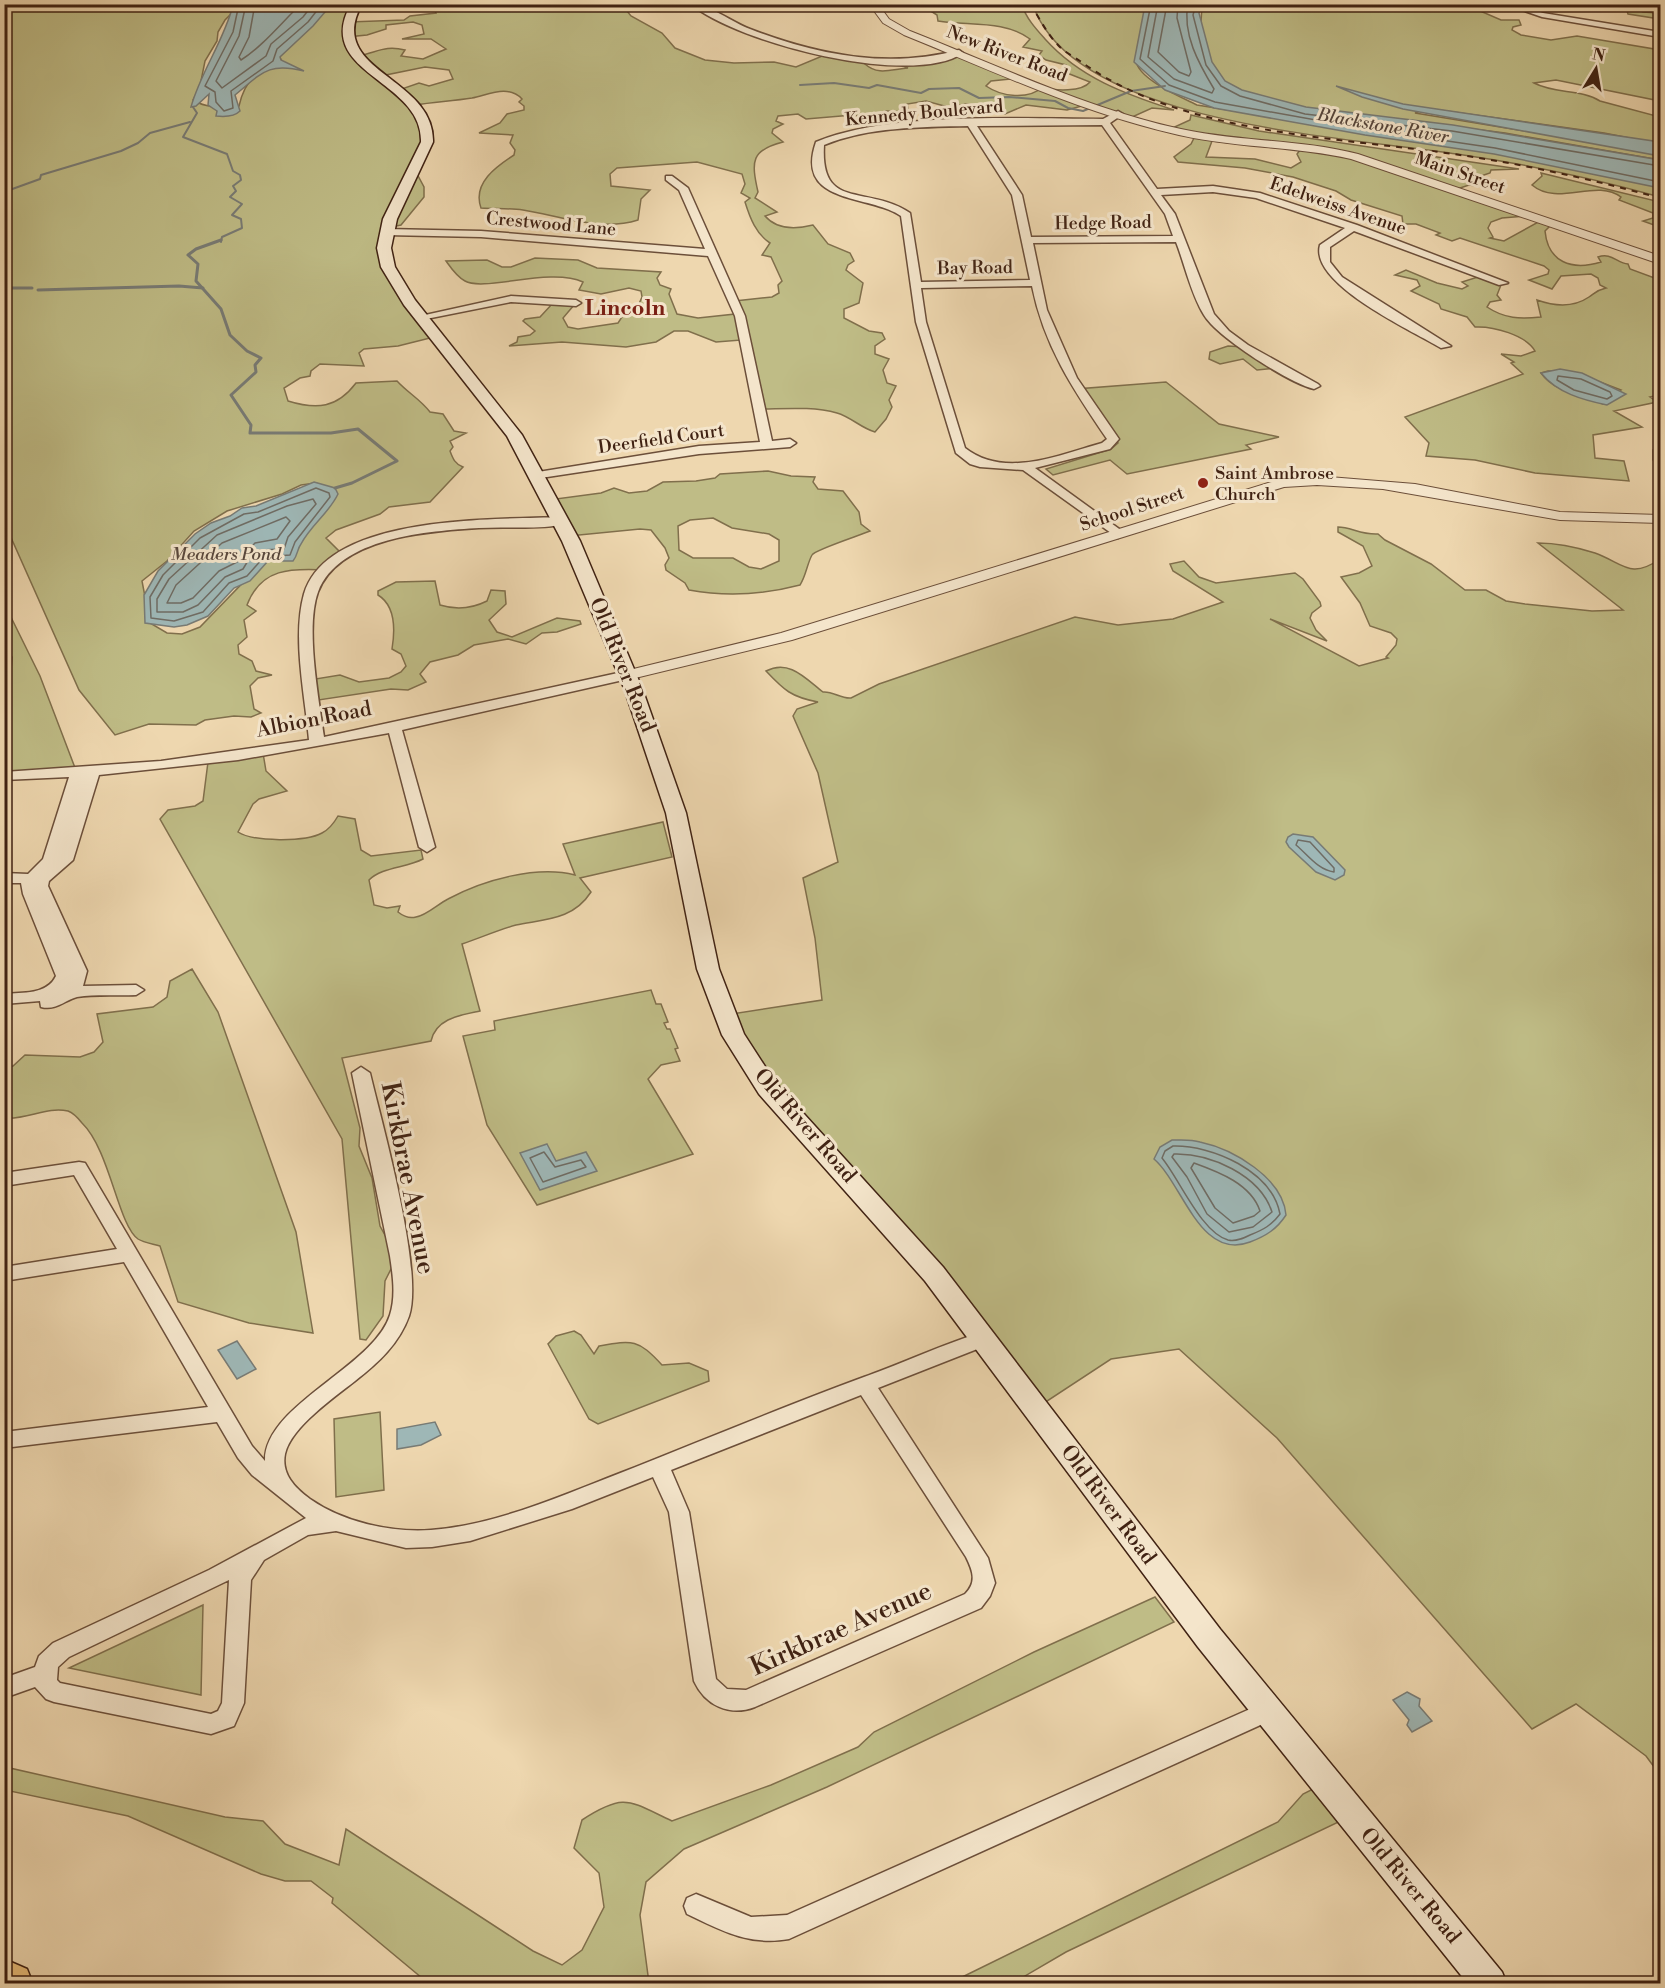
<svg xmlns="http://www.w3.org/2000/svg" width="1665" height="1988" font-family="'Libre Bodoni',serif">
<rect width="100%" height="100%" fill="#eed7af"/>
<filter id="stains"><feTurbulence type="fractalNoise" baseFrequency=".00333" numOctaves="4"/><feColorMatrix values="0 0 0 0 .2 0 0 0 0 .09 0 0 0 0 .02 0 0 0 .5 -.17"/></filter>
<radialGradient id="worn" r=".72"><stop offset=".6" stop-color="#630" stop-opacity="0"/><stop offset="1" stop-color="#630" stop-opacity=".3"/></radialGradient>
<g fill="#bfbc86" stroke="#806f4c" stroke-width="1.5" fill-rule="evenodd">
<path d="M326,4L357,5L349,22L404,20L410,16L436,13L433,6L424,5H622L631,16L662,33L675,48L705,60L734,63L774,62L796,67L827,54L867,61L865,64C878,76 892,69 908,68L895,63L959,53L1020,78L991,81L986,86C1002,97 1028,100 1043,87C1055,91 1082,92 1090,82L1062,71L1067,68L1066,65L1046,60L1039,55L1042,51L1023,47L1030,39C1005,20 968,26 938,21L937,15L926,8L929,4L1022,5C1026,18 1036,29 1045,39C1080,78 1125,94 1174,110L1152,108L1130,118L1089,104L1067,110L1026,105L1005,114L993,107L966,104L948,107L926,101L907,104L909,112L886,111L870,118L853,115L806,119L798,114L778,116L776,121L783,124L773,129L772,133L783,142C751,150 751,161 758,192L755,198L777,212L765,216C777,230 797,229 813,225L828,244L850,253L854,261L848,265L846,270L863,283L859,303L844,309V318L869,331L882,333L885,339L875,346V354L889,359L883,370L887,383L896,386L889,400L892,407L886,419L875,432C861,428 851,417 837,413C812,406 783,409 757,409L741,340L716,342L688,331H674L656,342L626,347L562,342L509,346L517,342L518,337L530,335L535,331L523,321L525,319L540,317L553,303L574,305L563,318L568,327L578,329L618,323L622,317L617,310L638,306L642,297L641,291L629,288L601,294L579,290L583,282C550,267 484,292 465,281C457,277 451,268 446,261L487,260L502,267H511L535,258L578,260L597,268L661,272L657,278L660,285L671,289L669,294L677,314L698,318L735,314V301L772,297L779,293L778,285L782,281L771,257L762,255L770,243C756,234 750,218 745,202L750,198L741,193L745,184L742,174L697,162L617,168L610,174L611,186L650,190L641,199L638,220C600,232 560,216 523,210C509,208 495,209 481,208C472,183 497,166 514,155L515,150L510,143L513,135L479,133L500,123L507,114L524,110V106L519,102L522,99C508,84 488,95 472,98C453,101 434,102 415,105L427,128L416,172L424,187V197L401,225L387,228L382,244L434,337L398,346L364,349L359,353L364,366L320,364L311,371L310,376L300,378L284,388L288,401C317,410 337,408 356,383L397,381C408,393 420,399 430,412L443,414L454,431L466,433L450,441L453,447L450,451C453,459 455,464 463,467L430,502L389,507L380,514L336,530L326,538L344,556L326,570C291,568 261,568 247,605L256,611L244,620L247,637L238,645L239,654L252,661L256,671L272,675L258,678L250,686L254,709L261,713L251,717L234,716L205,720L196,725L149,724L115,735L79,690L5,524L4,5H240L225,20L218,32L217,41L205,61L200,86L193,100C207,109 223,107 239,106C245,79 257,71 283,64L278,53L294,42V38ZM413,22L422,25L424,34L402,39H431L446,49L423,59L401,56L405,50C385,45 378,52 358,56L347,37L367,35L386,29V25ZM425,67L449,70L453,79L429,86L419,83L399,90L381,76ZM316,483L259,566L200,627L182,634L167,633L150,623L142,581L167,561L194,531L227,511L282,494L301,485Z"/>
<path d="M1464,4L1501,20H1519L1521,25L1513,27L1512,30L1521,35L1551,40L1577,36L1660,50V101L1556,80L1534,83C1555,94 1581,89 1600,101L1660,117V144L1604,133L1439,110H1424L1415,113L1660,153V160L1505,133L1289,106L1245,96L1222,84L1200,40L1202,5Z"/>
<path d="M1033,5H1146C1146,23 1136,41 1136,60C1137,79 1183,98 1197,105L1494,152L1660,187V197C1593,178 1525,164 1457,154C1350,137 1074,125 1033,5Z"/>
<polygon points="1599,5 1628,5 1643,12 1658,13 1660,19 1628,14 1627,11"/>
<path d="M1191,115L1259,131L1519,169L1491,170L1490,173L1472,179L1485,187L1469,185L1454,190L1527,216L1502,218L1491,222L1488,228L1493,237L1490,238L1504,241L1540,221L1551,225L1545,231C1548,262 1571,271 1601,262L1598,257C1611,252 1617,263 1628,264L1630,269L1660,280V395L1650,397L1657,402L1614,411L1642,427L1593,435L1595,458L1624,461L1629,481L1535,473L1475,460L1426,456L1429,443L1405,417L1523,374L1511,363L1514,362L1501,354L1521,356L1535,351C1526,335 1493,326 1475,327L1467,317L1441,309L1439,304L1411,291L1420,286L1417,280L1395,275L1406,270L1437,283L1462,289L1468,286L1462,282L1481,276L1501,285L1497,295L1501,300L1490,302L1487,307C1505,319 1520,319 1541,317L1537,300C1554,306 1573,308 1589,297C1596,292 1597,290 1606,288L1600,285L1598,278L1591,274L1561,276L1552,289L1529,280L1548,274L1549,270L1544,266L1460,238L1452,241L1436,235L1440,233L1416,224H1403L1402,216L1351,200L1336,191L1293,177L1245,168L1178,162L1174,157L1191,144L1195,136L1168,130L1190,120ZM1212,141L1300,150L1297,154L1301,162L1291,168L1255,159L1206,157ZM1548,371L1574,372L1621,390L1603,404C1584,395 1555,393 1541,373Z"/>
<path d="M1541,173L1660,202V235L1654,233L1658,229L1657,226L1643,221L1653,218V213L1619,200L1621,197C1596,178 1558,207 1532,185L1542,176Z"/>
<polygon points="1228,346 1244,347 1276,368 1257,370 1243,359 1220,364 1209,359 1210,352"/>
<polygon points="1166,382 1219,424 1279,437 1246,445 1251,449 1127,474 1110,460 1053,475 1046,469 1111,449 1118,443 1076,389"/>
<path d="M768,471L791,476L815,477L813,482L818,489L843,491L859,512L861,524L870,531C861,535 814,550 812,555C807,564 806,576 800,585C762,595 727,597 689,590L685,583L666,570L665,565L669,558L665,548L651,530L640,529L569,536L548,500L601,493L614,488L629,493L647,491L663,482L696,481L715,478L720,474ZM713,518L732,528L769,534L779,540V561L761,569L749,567L733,558H693L679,550L678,526L690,520Z"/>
<path d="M1338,527C1351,527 1361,535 1378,534L1385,540L1431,564L1465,590H1486L1506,601L1525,604L1592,611L1623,610L1538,543C1558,543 1576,547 1595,553C1623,563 1630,580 1660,559V1775L1646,1756L1576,1704L1532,1729L1277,1438L1179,1349L1111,1359L1035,1409L806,1133L725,1015L822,1000L815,938L803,878L838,862L818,773L793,716L797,709L818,702C791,697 784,690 766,671C789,659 805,678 823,692C833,691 841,699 851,698L879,684L1075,617L1118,625L1173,619L1223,602L1173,571L1170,564L1184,561L1199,577L1216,583L1295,573L1303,579L1320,602L1321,606L1312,613L1310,618L1316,630L1327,641L1270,619L1359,666L1388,658L1386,657L1396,645L1397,639L1391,633L1370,626L1360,603L1341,577L1359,573L1372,566L1363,546L1338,532Z"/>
<path d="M435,581L440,605C456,610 473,608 487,601L491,590L505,591L506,604L489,620L497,632L512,637L557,618L580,621L581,624L557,632L542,633L526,644L508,639L474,645L458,655L430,662L420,674L426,682L408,690L391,689L312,701L309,680L340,675L359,682L389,678L401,672L406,666L401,654L392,649C395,631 396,606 378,595V591L396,582Z"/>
<polygon points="4,603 40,676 77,773 5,777 5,674 11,670 12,657 5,651"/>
<path d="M263,753L266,771L287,791L259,799L253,804L238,832C253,842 306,842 322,833C330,829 334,823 338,816L355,819L361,850L371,856L421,850L423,859C406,868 382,867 369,880L374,905L387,908L400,906L398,912C403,916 409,919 416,917C426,916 438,904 448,899C483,880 537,865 575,875L563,844L663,822L672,857L580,878L591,892C573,920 545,919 516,925C498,930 480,938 462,944L480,1011C461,1015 436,1018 431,1041L342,1058L360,1128L359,1146L372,1178L380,1226L397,1257L385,1281L383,1316L366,1340L360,1339L342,1139L160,819L168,810L195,806L203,801L208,762Z"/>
<path d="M192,969L218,1012L296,1232L313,1333L249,1323L178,1302L160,1246C154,1244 144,1243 138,1239C118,1225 110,1150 82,1123C78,1118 74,1113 68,1111C47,1106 27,1120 5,1118V1068L13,1066L25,1055L80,1057L94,1052L103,1042L97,1014L153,1007L167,997L170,981Z"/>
<polygon points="651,990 656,1004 661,1004 668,1022 664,1023 667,1029 670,1029 678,1048 675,1049 680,1061 661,1065 648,1079 693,1154 537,1205 487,1125 463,1036 495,1030 494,1021"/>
<path d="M574,1331L581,1335L594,1354L599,1346C633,1340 638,1339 662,1365L689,1363L708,1371L709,1381L598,1424L589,1419L548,1344L556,1336Z"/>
<polygon points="380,1412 384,1490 336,1497 334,1419"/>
<path d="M1155,1597L1174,1622L827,1787L684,1849L646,1882L640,1915L649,1983H428L332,1903L333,1898L311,1881H285L261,1874L128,1816L5,1790V1754L10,1768L225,1817L263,1821L285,1844L339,1865L346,1829L533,1951L562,1965L582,1950L604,1907L599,1873L574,1848L582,1820C625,1792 629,1801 672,1821L771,1785L858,1747L874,1732L1034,1652Z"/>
<polygon points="203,1605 201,1695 69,1668"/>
<polygon points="1325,1783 1351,1816 1066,1952 1013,1983 948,1984 1278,1822 1303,1794"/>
</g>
<g fill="#9eb7b6" stroke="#787b75" stroke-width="1.5">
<path d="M233,5H331L313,26L280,57L281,60L304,71C268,62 262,73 235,95L240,111C234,117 225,117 216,116L217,111L208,105L209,94L196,106L191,107C201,71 224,41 233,5Z"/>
<polygon points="1145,5 1203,5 1199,13 1212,62 1225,81 1242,90 1306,107 1453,125 1660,160 1660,188 1494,154 1365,135 1214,108 1165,90 1134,62"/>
<polygon points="1336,86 1403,104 1660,142 1660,156 1403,109 1362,97"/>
<path d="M1560,369L1582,373L1626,394L1607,405C1583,400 1557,393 1541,373Z"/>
<path d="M314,482L335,488L338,494C329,513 311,525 301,544C297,549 298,555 293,561H268L250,581L234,588L208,616L187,625L174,627L145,623L144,595L158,571L195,534L211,523L230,516L242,508L256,506Z"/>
<polygon points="1293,834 1313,837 1345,870 1344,875 1335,880 1316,872 1289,847 1286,842 1288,837"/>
<path d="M1172,1140C1181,1140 1191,1139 1200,1142C1233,1149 1283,1178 1286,1215C1277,1229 1266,1236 1250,1242C1200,1261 1183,1184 1154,1159L1160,1147Z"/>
<polygon points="547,1144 556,1161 586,1152 597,1171 540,1190 520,1153"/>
<polygon points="237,1341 256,1369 237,1379 218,1350"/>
<polygon points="435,1422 441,1435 421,1445 397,1449 397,1429"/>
<polygon points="1407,1692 1420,1699 1419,1706 1432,1721 1412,1732 1407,1725 1409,1720 1393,1700"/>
</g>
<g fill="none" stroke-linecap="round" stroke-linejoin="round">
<g stroke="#6f6c64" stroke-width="1.5">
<polyline points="239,4 233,32 205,86 215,92 216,102 224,111 233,108 231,91 273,61 277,49 308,22 322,4"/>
<polyline points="246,4 239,36 216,81 222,88 266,56 271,44 303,17 313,4"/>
<path d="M255,4L249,37L239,57L241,60C262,47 282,22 301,4"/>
<polyline points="1151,4 1140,59 1169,85 1215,102 1366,129 1495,148 1660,182"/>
<path d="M1158,4L1148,57L1174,79L1212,93L1214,89C1199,64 1182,34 1188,4"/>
<polyline points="1167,4 1158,52 1179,72 1189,76 1191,72 1177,18 1178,4"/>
<polyline points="1196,4 1193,15 1206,65 1221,86 1240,96 1305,114 1452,131 1660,166"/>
<polygon points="1558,376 1581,379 1610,392 1612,396 1607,399 1574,390 1557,380"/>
<polygon points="316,488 329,493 330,497 295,542 290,555 264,557 247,576 229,583 203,612 174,621 151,618 150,597 163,575 200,538 244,514 258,512"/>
<polygon points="313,499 316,504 288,537 284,549 260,550 249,559 243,569 225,577 198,605 183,612 157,612 157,599 169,579 217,535 287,506"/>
<polygon points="286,517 290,521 277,539 255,543 237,562 219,571 193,598 181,603 167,603 176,585 222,543"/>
<path d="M1298,840L1310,842L1334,868V872C1318,870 1308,855 1296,845Z"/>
<path d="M1173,1146C1212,1145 1272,1171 1280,1214C1272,1225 1263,1230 1250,1235C1244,1238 1236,1242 1228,1240C1201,1232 1180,1180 1162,1158L1165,1151Z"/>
<polygon points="544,1152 555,1167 581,1160 586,1167 543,1182 530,1158"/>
<path d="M1174,1154C1210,1153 1260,1175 1272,1212L1253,1227L1229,1232L1207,1214L1187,1177L1172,1157Z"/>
<path d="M1194,1163C1219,1172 1251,1184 1260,1211L1254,1216L1233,1223L1215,1208L1191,1168Z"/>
</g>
<g stroke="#787b75" stroke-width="2">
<polyline points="800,85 834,83 869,88 877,85 921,93 929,89 959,88 979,98 1009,97 1055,101 1068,108 1083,111 1131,91 1165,86"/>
<polyline points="193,107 197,113 183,137 227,154 233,171 240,175 241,180 233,186 236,191 230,197 242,204 232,215 241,219 242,228 222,237 221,242"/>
<polyline points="4,192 40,179 41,175 121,151 138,143 150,133 190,122"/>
</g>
<g stroke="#787b75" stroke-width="3">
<polyline points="221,240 196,249 188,255 198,264 196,281 221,309 230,335 247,351 261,358 255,365 256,372 231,395 251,425 250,433 331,433 358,429 397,461 352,483 335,488"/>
<polyline points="4,288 32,288"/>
<polyline points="38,290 179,286 203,288"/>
</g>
<defs>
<g id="minor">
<path d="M691,4C709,4 733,23 750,29C818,55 888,69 959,50L963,53C912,88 737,43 691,4Z"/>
<polygon points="1504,4 1518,4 1543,13 1660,32 1660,37 1542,17"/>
<path d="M1118,111L1123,114L1110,123L1157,189L1213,186L1260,193L1357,225L1508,283L1499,285L1354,231L1330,247V262L1342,277L1451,346L1441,348C1413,331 1309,284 1320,245L1345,228L1256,198L1213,192L1161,195L1175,214L1214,314L1229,331L1248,345L1318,384L1320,386L1314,389C1289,383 1217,337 1204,315C1191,294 1185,265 1176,242L1033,243L1047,310L1077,378L1119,439L1110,449L1035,468L1122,531L1124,534L1118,538L1023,470L980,467L970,464L956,453L916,322L901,216C869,194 794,205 816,142C891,111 1021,119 1103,119ZM1102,125L1165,214L1173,236L1031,237L1022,195L977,126ZM968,126L1012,195L1030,280L921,282L910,213C867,184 820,212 824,145C868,127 921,127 968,126ZM1032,286C1044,346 1073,389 1107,439L1102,443C1059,455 1004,479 965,448L926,322L921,288Z"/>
<polygon points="666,176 672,176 688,188 745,316 772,441 790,439 796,443 790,447 699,454 534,479 532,476 538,472 699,446 760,442 735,316 708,256 481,237 386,235 381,232 386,229 481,231 705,249 679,190 666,180"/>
<polygon points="511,296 576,300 581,303 576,306 511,302 421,320 416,317"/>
<polygon points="1660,446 1660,464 1654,460 1654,450"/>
<path d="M561,517L567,521L565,524C539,530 507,526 479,528C429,531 339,537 318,592C305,627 319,700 324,737L627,671L632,672V678L402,730L435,847L427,852L419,847L389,733L238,760L99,775L73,860L49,881L48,886L87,971L83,986L136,985L144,990L136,995C117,996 96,994 77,997C65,1000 56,1011 41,1007L40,1001L4,1004V994C23,992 47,995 56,976L23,894L21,883H4V873L28,874L43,859L69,777L4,780V772L161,761L309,740C305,696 292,637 304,594C328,514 494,520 561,517Z"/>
<path d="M361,1067L370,1073C382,1124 424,1271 409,1316C399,1344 378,1363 355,1381C335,1397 291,1427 285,1454C281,1474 295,1488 310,1499C343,1522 391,1533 431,1530C498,1525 565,1494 628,1470C706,1439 785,1406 864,1377C904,1363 943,1344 983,1332L990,1334L993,1339L990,1344L878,1388L988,1558L995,1583L990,1596L981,1608L755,1707C729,1717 705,1705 694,1681L669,1512L653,1477L572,1509L470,1541L432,1547L406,1548L336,1531L308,1535L264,1560L251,1580L244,1703L234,1726L211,1734L54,1702L46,1699L35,1687L4,1698V1678L35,1667L39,1656L53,1643L209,1570L306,1518L252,1475L238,1458L217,1422L4,1448V1432L208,1407L124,1262L4,1281V1267L117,1249L74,1175L4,1186V1173L79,1162L85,1163L252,1446L265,1461C264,1405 374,1367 390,1315C396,1296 393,1276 390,1256L352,1073ZM861,1395L966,1557C973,1571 977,1582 965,1594L746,1690L727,1689L716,1679L689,1512L671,1470ZM229,1580L222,1703L218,1711L211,1714L60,1683L57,1680L58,1667L69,1657Z"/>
<path d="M1268,1701L1276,1704L1279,1711L1276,1718L789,1939C750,1946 722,1931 687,1914L684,1906L687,1898L696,1894L751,1917L787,1915Z"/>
</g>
<g id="tertiary">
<path d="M869,4H878L889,19L910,31C999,66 1088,109 1181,129C1240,142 1300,139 1358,154L1660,256V264L1351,159C1294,146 1235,148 1179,135C1084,114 993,71 904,35L883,23Z"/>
<polygon points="1317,476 1415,484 1560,512 1660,515 1660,523 1560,520 1383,489 1317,485 1284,487 792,640 627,680 619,675 621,672 781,633 1278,480"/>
</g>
<path id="secondary" d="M351,4H362C324,72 435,76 433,142L397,219L391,248L395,267L415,300L522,435L580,541L642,688L686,813L719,969L744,1034L775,1082L943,1267L1220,1629L1502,1972L1507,1984H1468L1198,1647L925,1281L759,1094L722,1035L697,969L666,813L624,688L562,541L507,436L404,305L381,267L377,248L383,219L421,142C423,79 312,74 351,4Z"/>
<polygon id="motorway" points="4,1959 27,1969 33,1984 4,1984"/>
</defs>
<use href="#minor" stroke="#6c4f3a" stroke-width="3"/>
<use href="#tertiary" stroke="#6c4f3a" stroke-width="2"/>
<use href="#secondary" stroke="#402213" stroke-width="3"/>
<use href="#motorway" stroke="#402213" stroke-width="3"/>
<use href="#minor" fill="#f4e5cb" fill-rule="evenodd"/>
<use href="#tertiary" fill="#f4e5cb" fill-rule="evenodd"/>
<use href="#secondary" fill="#f4e5cb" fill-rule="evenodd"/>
<use href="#motorway" fill="#e7bc78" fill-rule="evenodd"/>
<path stroke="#402213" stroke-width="2" stroke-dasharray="6 6" stroke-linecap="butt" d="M1030,4C1039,17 1047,34 1058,45C1064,52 1073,56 1080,61C1181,135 1340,137 1460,155C1528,165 1594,180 1660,198"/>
</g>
<circle fill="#8f2418" stroke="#f4e5cb" stroke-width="2" cx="1203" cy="483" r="6"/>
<g text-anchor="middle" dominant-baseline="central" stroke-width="6" stroke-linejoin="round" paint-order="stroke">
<g font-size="18" fill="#402213" stroke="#f4e5cb">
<text transform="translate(1007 54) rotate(21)">New River Road</text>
<text transform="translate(924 113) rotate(-5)">Kennedy Boulevard</text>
<text transform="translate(1460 173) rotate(19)">Main Street</text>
<text transform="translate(1338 206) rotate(19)">Edelweiss Avenue</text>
<text transform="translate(1103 223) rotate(-1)">Hedge Road</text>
<text transform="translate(551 224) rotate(5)">Crestwood Lane</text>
<text transform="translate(975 268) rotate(-1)">Bay Road</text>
<text transform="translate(661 439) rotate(-8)">Deerfield Court</text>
<text transform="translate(1132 509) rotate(-18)">School Street</text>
</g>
<g font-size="18" font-style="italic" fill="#58473c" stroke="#f4e5cb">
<text transform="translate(1383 126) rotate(10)">Blackstone River</text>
<text x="226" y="554">Meaders Pond</text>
</g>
<g font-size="18" fill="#402213" stroke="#f4e5cb" text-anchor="start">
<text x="1215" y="473">Saint Ambrose<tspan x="1215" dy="21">Church</tspan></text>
</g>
<g font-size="21" fill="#402213" stroke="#f4e5cb">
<text transform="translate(622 665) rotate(68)">Old River Road</text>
<text transform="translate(314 720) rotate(-11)">Albion Road</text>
<text transform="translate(805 1126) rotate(49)">Old River Road</text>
<text transform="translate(1108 1505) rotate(53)">Old River Road</text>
<text transform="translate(1410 1886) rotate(50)">Old River Road</text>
</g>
<g font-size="22" font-weight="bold" fill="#7a1f14" stroke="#f4e5cb">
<text x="625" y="308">Lincoln</text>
</g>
<g font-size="26" fill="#402213" stroke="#f4e5cb">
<text transform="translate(408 1178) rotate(79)">Kirkbrae Avenue</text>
<text transform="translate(841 1629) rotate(-24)">Kirkbrae Avenue</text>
</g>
</g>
<rect width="1665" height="1988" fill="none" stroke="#eed7af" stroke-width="24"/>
<rect x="6" y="6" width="1653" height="1976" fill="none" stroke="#402213" stroke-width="3"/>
<rect x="12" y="12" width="1641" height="1964" fill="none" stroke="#402213" stroke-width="1.5"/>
<g transform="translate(1596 69) rotate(11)" stroke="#f4e5cb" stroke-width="4.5" paint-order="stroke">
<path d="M0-4.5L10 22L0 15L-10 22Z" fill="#402213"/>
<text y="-9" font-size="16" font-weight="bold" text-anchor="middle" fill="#402213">N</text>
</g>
<rect width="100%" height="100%" filter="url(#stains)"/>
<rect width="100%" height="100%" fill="url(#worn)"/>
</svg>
